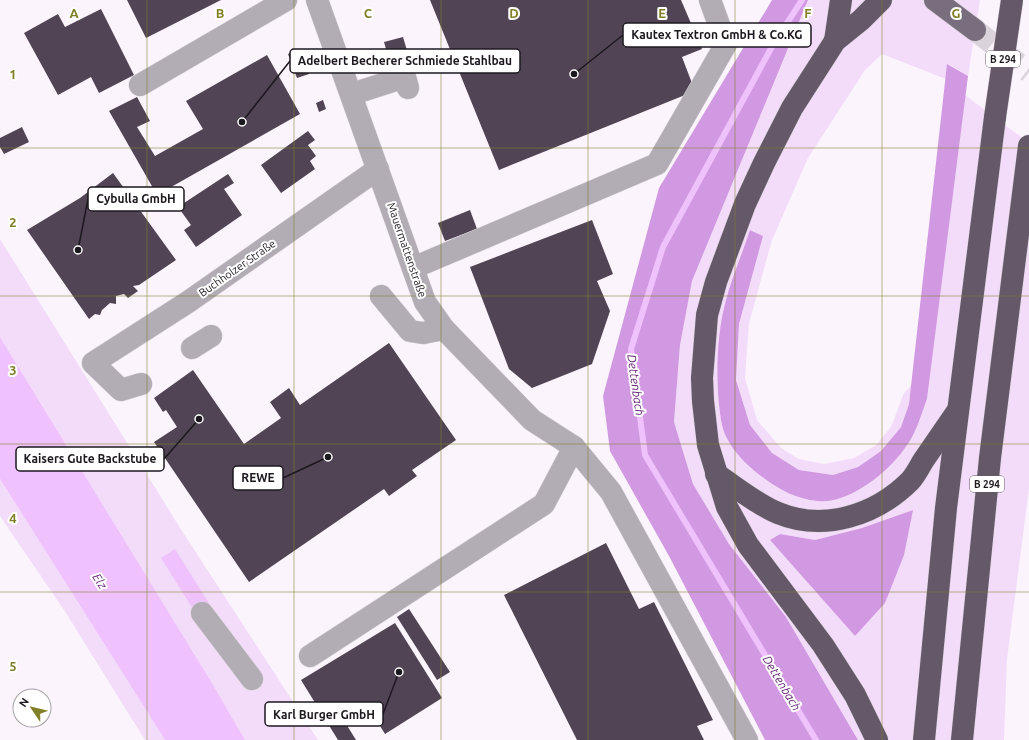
<svg xmlns="http://www.w3.org/2000/svg" width="1029" height="740" font-family="Ubuntu,sans-serif">
<rect width="100%" height="100%" fill="#fbf4fc"/>
<g fill="#f3dcf9" fill-rule="evenodd">
<path d="M808,0H980L968,76L948,64L946,79L882,54L865,70L808,158L772,240L749,323L745,378L757,420L781,448L799,459L824,464L854,458L876,445L891,427L904,393L911,386L909,404L901,427L881,451L858,467L833,475L799,470L772,453L750,425L736,380L739,324L763,236L751,230C725,287 709,362 722,425C727,446 747,466 764,478C780,490 797,499 816,501C850,505 896,466 911,439C918,427 922,412 927,399L965,95L1029,143V488L1007,659L1004,740H858L786,617L729,544L693,484L674,422L680,345L692,281ZM913,510L855,636L770,540L780,534L815,540L862,528Z"/>
<polygon points="0,239 182,531 318,740 245,740 212,683 0,337"/>
<polygon points="0,479 165,740 145,740 66,613 0,516"/>
</g>
<g fill="#d199e1">
<polygon points="772,0 808,0 692,281 680,345 674,422 693,484 729,544 786,617 858,740 765,740 669,556 610,451 603,396 659,188"/>
<path d="M947,64L968,76L927,399C922,412 918,427 911,439C895,467 851,505 817,501C797,499 780,490 765,479C747,466 727,447 722,425C715,390 716,338 725,304C731,279 742,254 750,230L763,236L739,324L736,380L750,425L772,453L799,470L833,475L858,467L881,451L901,427L909,404Z"/>
<polygon points="913,510 904,555 885,603 855,636 770,540 780,534 815,540 862,528"/>
</g>
<g fill="#efc2fd">
<polygon points="0,337 212,683 245,740 165,740 0,479"/>
<polygon points="175,549 210,605 196,614 161,558"/>
</g>
<g fill="none" stroke-linecap="round" stroke-linejoin="round">
<polyline stroke="#efc2fd" stroke-width="6" points="802,0 774,43 663,247 631,349 645,455 816,740"/>
</g>
<g fill="#514555">
<polygon points="127,0 221,0 146,38"/>
<polygon points="430,0 681,0 702,49 682,57 695,91 499,170"/>
<polygon points="101,9 134,75 99,93 91,77 58,95 24,33 58,14 65,27"/>
<polygon points="403,37 411,64 392,70 384,42"/>
<polygon points="300,49 309,74 297,78 288,54"/>
<polygon points="267,55 300,114 157,195 109,111 137,97 150,121 137,127 155,156 203,129 186,101"/>
<polygon points="323,100 326,109 319,112 316,103"/>
<polygon points="22,127 29,142 4,154 0,147 0,138"/>
<polygon points="308,131 315,140 308,145 316,156 310,161 315,169 281,193 261,165"/>
<polygon points="113,173 176,260 139,285 133,286 138,291 128,298 124,294 116,296 116,304 110,303 102,310 100,315 95,314 89,319 27,230 80,198"/>
<polygon points="228,174 234,183 224,189 242,215 196,247 184,230 191,225 178,207"/>
<polygon points="470,210 477,229 445,241 438,223"/>
<polygon points="592,220 613,274 597,281 610,311 592,364 532,388 509,369 470,267"/>
<polygon points="389,343 456,440 412,470 417,476 389,496 384,489 249,582 154,442 177,427 166,410 163,412 154,398 193,370 244,444 281,418 270,402 289,388 300,405"/>
<polygon points="606,543 639,609 654,602 713,720 697,726 704,740 577,740 504,595"/>
<polygon points="409,609 450,672 437,680 397,617"/>
<polygon points="395,623 442,698 385,734 367,705 343,719 356,740 338,740 301,680"/>
</g>
<g fill="none" stroke-linecap="round" stroke-linejoin="round">
<polyline stroke="#dad3db" stroke-width="22" stroke-dasharray="22 11" stroke-linecap="butt" points="975,30 1029,72"/>
<defs>
<g id="minor">
<polyline points="317,0 425,302 444,329 532,420 574,447 611,492 747,740"/>
<polyline points="140,85 286,0"/>
<polyline points="352,94 405,77 408,88"/>
<polyline points="413,268 657,164 726,44 710,0"/>
<polyline points="381,296 410,331 423,333 444,329"/>
<polyline points="192,348 211,336"/>
<polyline points="141,384 121,390 93,363 188,302 378,169"/>
<polyline points="202,613 252,679"/>
<polyline points="310,656 544,504 574,447"/>
</g>
<polyline id="major" points="935,0 975,30"/>
<g id="highway">
<polyline points="835,41 841,0"/>
<path d="M716,474C736,487 756,504 778,513C824,532 876,515 910,481C915,476 919,468 923,461C934,445 945,429 956,413"/>
<polyline points="877,740 855,695 823,645 748,545 727,507 708,445 703,401 702,378 707,315 716,282 745,204 764,163 792,108 835,41 861,20 881,0"/>
<polyline points="924,740 946,508 995,117"/>
<polyline points="962,740 990,458 1029,146"/>
</g>
</defs>
<use href="#minor" stroke="#d7d1d9" stroke-width="23"/>
<use href="#major" stroke="#d7d1d9" stroke-width="23"/>
<use href="#highway" stroke="#d7d1d9" stroke-width="23"/>
<use href="#minor" stroke="#b2acb4" stroke-width="22"/>
<use href="#major" stroke="#796e7d" stroke-width="22"/>
<use href="#highway" stroke="#655869" stroke-width="22"/>
<defs>
<polyline id="highway-bridge" points="995,117 1012,0"/>
</defs>
<use href="#highway-bridge" stroke="#d7d1d9" stroke-width="23" stroke-linecap="butt"/>
<use href="#highway-bridge" stroke="#655869" stroke-width="22"/>
</g>
<path fill="none" stroke="#817f28" stroke-width="1" stroke-opacity="0.55" d="M147,0V740M294,0V740M441,0V740M588,0V740M735,0V740M882,0V740M0,148H1029M0,296H1029M0,444H1029M0,592H1029"/>
<g text-anchor="middle" dominant-baseline="central" stroke-width="4" stroke-linejoin="round" paint-order="stroke">
<g fill="#fff" stroke="#615d62" stroke-width="1">
<rect x="986" y="51" width="34" height="16" rx="3"/>
<rect x="970" y="476" width="34" height="16" rx="3"/>
</g>
<g font-size="10" font-weight="bold" fill="#1d181f">
<text x="1003" y="59">B 294</text>
<text x="987" y="484">B 294</text>
</g>
<g font-size="11" fill="#1d181f" stroke="#fff">
<text transform="translate(407 250) rotate(71)">Mauermattenstraße</text>
<text transform="translate(237 268) rotate(-35)">Buchholzer Straße</text>
</g>
<g font-size="12" font-style="italic" fill="#5f1b71" stroke="#fff">
<text transform="translate(636 385) rotate(82)">Dettenbach</text>
<text transform="translate(100 581) rotate(58)">Elz</text>
<text transform="translate(782 683) rotate(59)">Dettenbach</text>
</g>
</g>
<g font-size="13" text-anchor="middle" font-weight="bold" fill="#817f28" stroke="#fff" stroke-width="4" stroke-linejoin="round" paint-order="stroke">
<text x="74" y="18">A</text>
<text x="220" y="18">B</text>
<text x="368" y="18">C</text>
<text x="514" y="18">D</text>
<text x="662" y="18">E</text>
<text x="808" y="18">F</text>
<text x="956" y="18">G</text>
<text x="13" y="79">1</text>
<text x="13" y="227">2</text>
<text x="13" y="375">3</text>
<text x="13" y="523">4</text>
<text x="13" y="671">5</text>
</g>
<path fill="none" stroke="#1d181f" stroke-width="1.5" d="M574 74L623 35M242 122L290 61M78 250L88 199M199 419L164 459M328 457L283 478M399 672L383 714"/>
<g fill="#1d181f" stroke="#fff" stroke-width="1.5">
<circle cx="574" cy="74" r="4"/>
<circle cx="242" cy="122" r="4"/>
<circle cx="78" cy="250" r="4"/>
<circle cx="199" cy="419" r="4"/>
<circle cx="328" cy="457" r="4"/>
<circle cx="399" cy="672" r="4"/>
</g>
<g fill="#fff" stroke="#1d181f" stroke-width="1.5">
<rect x="623" y="23" width="188" height="24" rx="4"/>
<rect x="290" y="49" width="230" height="24" rx="4"/>
<rect x="88" y="187" width="96" height="24" rx="4"/>
<rect x="16" y="447" width="148" height="24" rx="4"/>
<rect x="233" y="466" width="50" height="24" rx="4"/>
<rect x="265" y="702" width="118" height="24" rx="4"/>
</g>
<g font-size="12" text-anchor="middle" font-weight="bold" fill="#1d181f">
<text x="717" y="39">Kautex Textron GmbH &amp; Co.KG</text>
<text x="405" y="65">Adelbert Becherer Schmiede Stahlbau</text>
<text x="136" y="203">Cybulla GmbH</text>
<text x="90" y="463">Kaisers Gute Backstube</text>
<text x="258" y="482">REWE</text>
<text x="324" y="719">Karl Burger GmbH</text>
</g>
<g transform="translate(32 708) rotate(305)"><circle r="19" fill="#ffffff" stroke="#a5a3a5"/>
<path d="M0-3L7 15L0 10L-7 15Z" fill="#817f28"/>
<text y="-6" font-size="11" font-weight="bold" text-anchor="middle" fill="#1d181f">N</text>
</g>
</svg>
